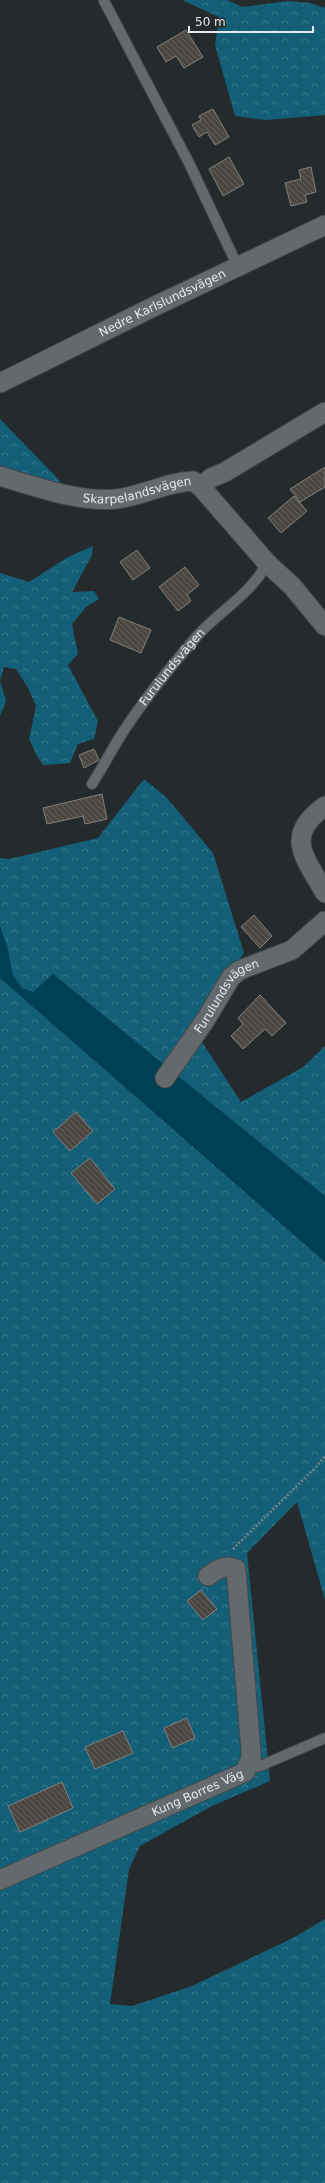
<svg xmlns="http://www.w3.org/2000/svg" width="325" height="2183" font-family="'DejaVu Sans',sans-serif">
<defs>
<pattern id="forest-crowns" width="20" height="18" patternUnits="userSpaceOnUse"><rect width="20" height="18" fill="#135f78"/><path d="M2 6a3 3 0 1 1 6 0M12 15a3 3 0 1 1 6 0" fill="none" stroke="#35768b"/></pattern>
<pattern id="building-back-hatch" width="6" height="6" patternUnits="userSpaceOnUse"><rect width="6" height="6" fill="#4a4641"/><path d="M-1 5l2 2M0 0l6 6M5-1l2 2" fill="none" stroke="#64615d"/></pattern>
</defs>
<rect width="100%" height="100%" fill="#252b2d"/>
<polygon fill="#004054" points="0,907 53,974 325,1196 325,1262 0,978"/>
<g fill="url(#forest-crowns)">
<polygon points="182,0 227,0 242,7 288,1 310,3 325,8 325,115 265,120 235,116 215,45 219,17"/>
<polygon points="0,419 61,482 47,482 0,467"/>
<polygon points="93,546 92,555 72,592 94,591 99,599 86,607 72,624 78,654 68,665 98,721 94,739 78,744 70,763 43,765 36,754 29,739 36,706 28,688 16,669 4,667 0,681 0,573 29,582 68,557"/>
<polygon points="0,681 6,701 0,716"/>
<polygon points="144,779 167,798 213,853 244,953 193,1028 241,1102 303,1067 325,1046 325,1196 53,974 33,992 22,988 13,975 7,946 0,926 0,858 9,859 98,838"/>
<polygon points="0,978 325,1262 325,1600 297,1502 247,1553 270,1781 212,1806 140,1846 129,1869 110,2004 132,2006 192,1986 293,1938 325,1919 325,2183 0,2183"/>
</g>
<g fill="url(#building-back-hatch)" stroke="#85807b">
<polygon points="186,30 203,57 184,68 176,56 166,62 157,47"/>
<polygon points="213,109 229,137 215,145 207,132 199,137 192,125 201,120 199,116"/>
<polygon points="229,157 244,184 223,196 209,169"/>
<polygon points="311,167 316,192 305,195 307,202 291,206 285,183 301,179 299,170"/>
<polygon points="325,467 325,487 300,502 290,489"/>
<polygon points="294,496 307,511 281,533 268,518"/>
<polygon points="137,550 150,568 133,580 120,562"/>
<polygon points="185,567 199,585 187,595 191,601 178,611 159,587"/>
<polygon points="119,617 151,630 141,653 110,640"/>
<polygon points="94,749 99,760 84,768 79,755"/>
<polygon points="102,794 107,819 85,824 83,816 47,824 43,808"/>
<polygon points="254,915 272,936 260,948 241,927"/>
<polygon points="260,995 286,1023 272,1036 265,1029 243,1049 231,1036 243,1024 238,1018"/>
<polygon points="76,1112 93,1131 70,1151 53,1132"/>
<polygon points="90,1158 115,1189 97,1204 71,1173"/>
<polygon points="201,1590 217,1609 203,1620 187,1601"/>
<polygon points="187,1718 195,1738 172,1748 164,1728"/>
<polygon points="123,1731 133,1753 95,1769 85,1747"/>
<polygon points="62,1782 73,1808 20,1832 8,1806"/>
</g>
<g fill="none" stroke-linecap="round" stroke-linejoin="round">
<defs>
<g id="lane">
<polyline points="104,1 189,163 238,267"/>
<path id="s1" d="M92,784C103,767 112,749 123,732C145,698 172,665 198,635C221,610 252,593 267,563"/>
<polyline points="247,1768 260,1766 325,1738"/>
</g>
<g id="street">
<path id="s2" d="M0,383L151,308L325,225"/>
<path id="s3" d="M0,476C32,486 83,503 116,499C143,496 166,482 193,481L201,487L211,478L225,472L325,412"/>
<polyline points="201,487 267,563 292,586 325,626"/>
<path d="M325,806C283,836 305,857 325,893"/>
<path id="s4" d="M165,1078L206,1019L231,977L240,970L292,950L325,921"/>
<path id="s5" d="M0,1880L245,1772L251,1758V1751L236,1569C224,1564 218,1569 208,1576"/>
</g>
</defs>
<use href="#lane" stroke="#424749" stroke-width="12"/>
<use href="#street" stroke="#424749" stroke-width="21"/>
<polyline stroke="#7c8284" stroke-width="2.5" stroke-dasharray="2 2" stroke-linecap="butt" points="233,1549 316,1467 325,1456"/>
<use href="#lane" stroke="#63696c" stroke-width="10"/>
<use href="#street" stroke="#63696c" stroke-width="19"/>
</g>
<g text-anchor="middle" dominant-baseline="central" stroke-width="3" stroke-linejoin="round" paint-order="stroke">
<g font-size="12" fill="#e6eaec" stroke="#252b2d">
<text stroke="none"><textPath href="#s2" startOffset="181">Nedre Karlslundsvägen</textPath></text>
<text stroke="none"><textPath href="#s3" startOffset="141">Skarpelandsvägen</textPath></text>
<text stroke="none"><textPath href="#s1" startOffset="142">Furulundsvägen</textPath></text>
<text stroke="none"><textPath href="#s4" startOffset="104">Furulundsvägen</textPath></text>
<text stroke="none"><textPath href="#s5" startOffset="216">Kung Borres Väg</textPath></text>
</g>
</g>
<path d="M189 26v6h124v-6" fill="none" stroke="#e6eaec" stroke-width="2"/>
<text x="195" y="26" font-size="12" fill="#e6eaec" stroke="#252b2d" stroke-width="3" paint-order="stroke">50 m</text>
</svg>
